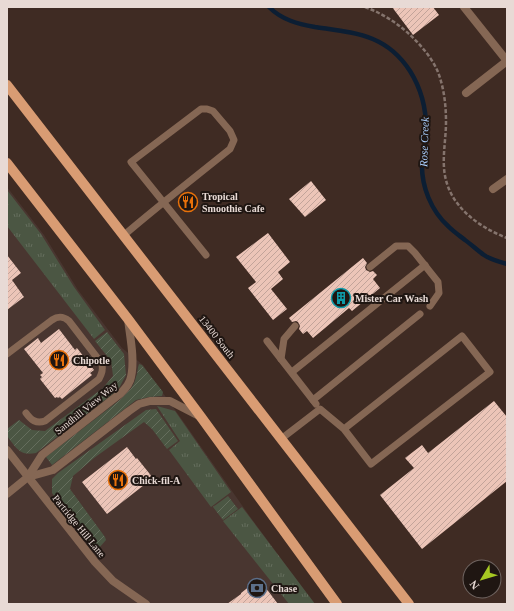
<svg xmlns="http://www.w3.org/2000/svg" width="514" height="611" font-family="Georgia,serif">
<defs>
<pattern id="grass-tufts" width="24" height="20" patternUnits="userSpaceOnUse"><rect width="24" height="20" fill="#4b5643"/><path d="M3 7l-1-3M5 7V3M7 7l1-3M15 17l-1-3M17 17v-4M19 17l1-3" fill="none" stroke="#656e5d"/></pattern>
<pattern id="garden-furrows" width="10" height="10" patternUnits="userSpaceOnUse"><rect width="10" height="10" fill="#4b5643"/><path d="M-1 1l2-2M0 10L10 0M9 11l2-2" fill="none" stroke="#656e5d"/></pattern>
<pattern id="building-hatch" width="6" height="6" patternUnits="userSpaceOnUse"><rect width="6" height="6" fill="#ecc5b8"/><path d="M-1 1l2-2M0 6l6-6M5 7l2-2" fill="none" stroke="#c2a49a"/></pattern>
</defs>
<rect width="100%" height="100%" fill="#3f2b23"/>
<polygon fill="#493630" points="7,187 44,235 78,290 122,348 143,365 178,414 251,518 294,576 315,604 7,604"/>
<g fill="url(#grass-tufts)">
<polygon points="7,190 41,234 74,287 105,330 94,339 7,226"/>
<polygon points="157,406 175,411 231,492 211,507 169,450 180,441"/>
<polygon points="242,507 315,604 289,604 223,521"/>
</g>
<g fill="url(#garden-furrows)">
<path d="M107,332L124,354L126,375L118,390L36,453C25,455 20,453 13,444C8,437 7,438 7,429L19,420L32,430L45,431L103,388L113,376L111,361L95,341Z"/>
<path d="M139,364L142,365L163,392L162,396L149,397L136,400L52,465L46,457L121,399C128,392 134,387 136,377C138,373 137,369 139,364Z"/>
<polygon points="156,409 178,441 167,449 152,429 144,422 94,458 73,476 70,489 105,537 106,540 99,548 94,548 52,493 52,479 58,473 146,410"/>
<polygon points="228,496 238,509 223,520 213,507"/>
</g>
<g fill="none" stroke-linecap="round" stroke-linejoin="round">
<path stroke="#0c1e33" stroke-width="4.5" d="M269,7C282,20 298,24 315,27C355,33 386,34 410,71C422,90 427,113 426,135C426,144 423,153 422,162C421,186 431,211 449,227C454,232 460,236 465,240C472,245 478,251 484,255C491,260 500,262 507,264"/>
</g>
<g fill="url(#building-hatch)">
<polygon points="392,7 433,7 439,15 413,35"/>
<polygon points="311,181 326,200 305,217 289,199"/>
<polygon points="268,233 290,262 278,272 283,279 271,289 287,309 273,320 248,288 256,282 236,257"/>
<polygon points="7,255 21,273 12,280 24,297 7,310"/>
<polygon points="363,258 367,263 365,267 366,270 370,272 373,271 377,275 373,279 380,288 352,311 349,308 313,338 307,331 303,334 299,329 300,326 298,322 296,321 292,322 289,318"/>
<polygon points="59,329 75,350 77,348 94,370 90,373 92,375 62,399 60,397 58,398 57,397 55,398 40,379 42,377 40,375 43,373 24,349 38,338 41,343"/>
<polygon points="494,401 507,417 507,481 422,549 380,495 414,468 405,458 422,445 428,453"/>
<polygon points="127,447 136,459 137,458 153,478 107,514 82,482"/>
<polygon points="259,579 278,604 227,604 241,594 241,593"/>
</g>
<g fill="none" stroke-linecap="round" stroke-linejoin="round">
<path stroke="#85746d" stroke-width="2.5" stroke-dasharray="4 2" stroke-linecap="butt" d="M365,7C389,16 409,31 425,51C430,57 435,65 438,72C444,88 446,105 446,122C446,141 441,162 446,180C453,209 481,228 507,238"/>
<g stroke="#856754" stroke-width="7">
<path d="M123,236C158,206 194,178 230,149L234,140L230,131L213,111L207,109H201L131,162L206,255"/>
<polyline points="370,267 396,246 408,246 415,253 438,282 439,293 430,306"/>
<polyline points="267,341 316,404"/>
<path d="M7,354L52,320C58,316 63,316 69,321L102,364C103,370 102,373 99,379L45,421C36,424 31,420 26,413"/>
<polyline points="281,359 284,339 295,326"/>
<polyline points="292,372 425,265"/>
<polyline points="313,400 420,314"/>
<polyline points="281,439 320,409 344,429 462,336 490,372 371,464 344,429"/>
</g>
<g stroke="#856754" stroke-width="8">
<polyline points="464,7 507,61"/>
<polyline points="466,93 507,61"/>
<polyline points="493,189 507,179"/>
<polyline points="7,450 95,562 113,581 146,604"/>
<polyline points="28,477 53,470 129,411 139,404 150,401 170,401 199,416"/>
<path d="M7,494L28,477L42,455L121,393C125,389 130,383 131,377C135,359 130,337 128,319"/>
</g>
<g stroke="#d99c73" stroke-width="10">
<polyline points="7,85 409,604"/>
<polyline points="7,163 128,319 201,417 337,604"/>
</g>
</g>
<defs>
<symbol id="restaurant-ring" viewBox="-11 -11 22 22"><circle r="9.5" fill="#1f1612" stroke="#e8710a" stroke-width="1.5"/><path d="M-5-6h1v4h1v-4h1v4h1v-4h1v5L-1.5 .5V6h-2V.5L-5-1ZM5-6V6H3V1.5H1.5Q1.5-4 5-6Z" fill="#e8710a"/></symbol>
<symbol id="building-ring" viewBox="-11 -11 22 22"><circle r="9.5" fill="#1f1612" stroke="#0f9aa8" stroke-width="1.5"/><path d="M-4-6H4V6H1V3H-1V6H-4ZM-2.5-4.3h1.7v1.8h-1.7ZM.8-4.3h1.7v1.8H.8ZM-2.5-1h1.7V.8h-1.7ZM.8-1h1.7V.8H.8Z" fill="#0f9aa8"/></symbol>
<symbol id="bank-ring" viewBox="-11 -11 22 22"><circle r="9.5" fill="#1f1612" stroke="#5c6f8a" stroke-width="1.5"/><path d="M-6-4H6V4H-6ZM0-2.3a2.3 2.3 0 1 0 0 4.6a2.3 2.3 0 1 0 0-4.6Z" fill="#5c6f8a"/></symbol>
</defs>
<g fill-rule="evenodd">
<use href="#restaurant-ring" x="177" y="191" width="22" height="22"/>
<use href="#building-ring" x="330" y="287" width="22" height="22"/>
<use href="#restaurant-ring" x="48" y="349" width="22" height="22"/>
<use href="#restaurant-ring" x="107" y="469" width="22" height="22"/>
<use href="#bank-ring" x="246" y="577" width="22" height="22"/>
</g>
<g text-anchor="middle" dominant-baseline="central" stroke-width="4" stroke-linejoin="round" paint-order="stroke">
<g font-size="10" font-weight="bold" fill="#e8dad5" stroke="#1f1612" text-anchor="start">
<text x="202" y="196">Tropical<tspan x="202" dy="12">Smoothie Cafe</tspan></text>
<text x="355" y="298">Mister Car Wash</text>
<text x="73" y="360">Chipotle</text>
<text x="132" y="480">Chick-fil-A</text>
<text x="271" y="588">Chase</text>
</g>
<g font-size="10" fill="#e8dad5" stroke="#1f1612">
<text transform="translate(217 337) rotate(52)">13400 South</text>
<text transform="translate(86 408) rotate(-39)">Sandhill View Way</text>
<text transform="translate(79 526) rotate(51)">Partridge Hill Lane</text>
</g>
<g font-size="11" font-style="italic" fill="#a9cffe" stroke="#1f1612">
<text transform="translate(424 142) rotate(-88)">Rose Creek</text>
</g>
</g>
<rect width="514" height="611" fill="none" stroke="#e8dad5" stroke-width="16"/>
<g transform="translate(482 579) rotate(232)"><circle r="19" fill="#1f1612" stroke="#6f6460"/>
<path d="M0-3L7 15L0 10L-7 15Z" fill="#a6c822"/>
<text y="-6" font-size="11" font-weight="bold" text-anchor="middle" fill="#e8dad5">N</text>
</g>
</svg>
